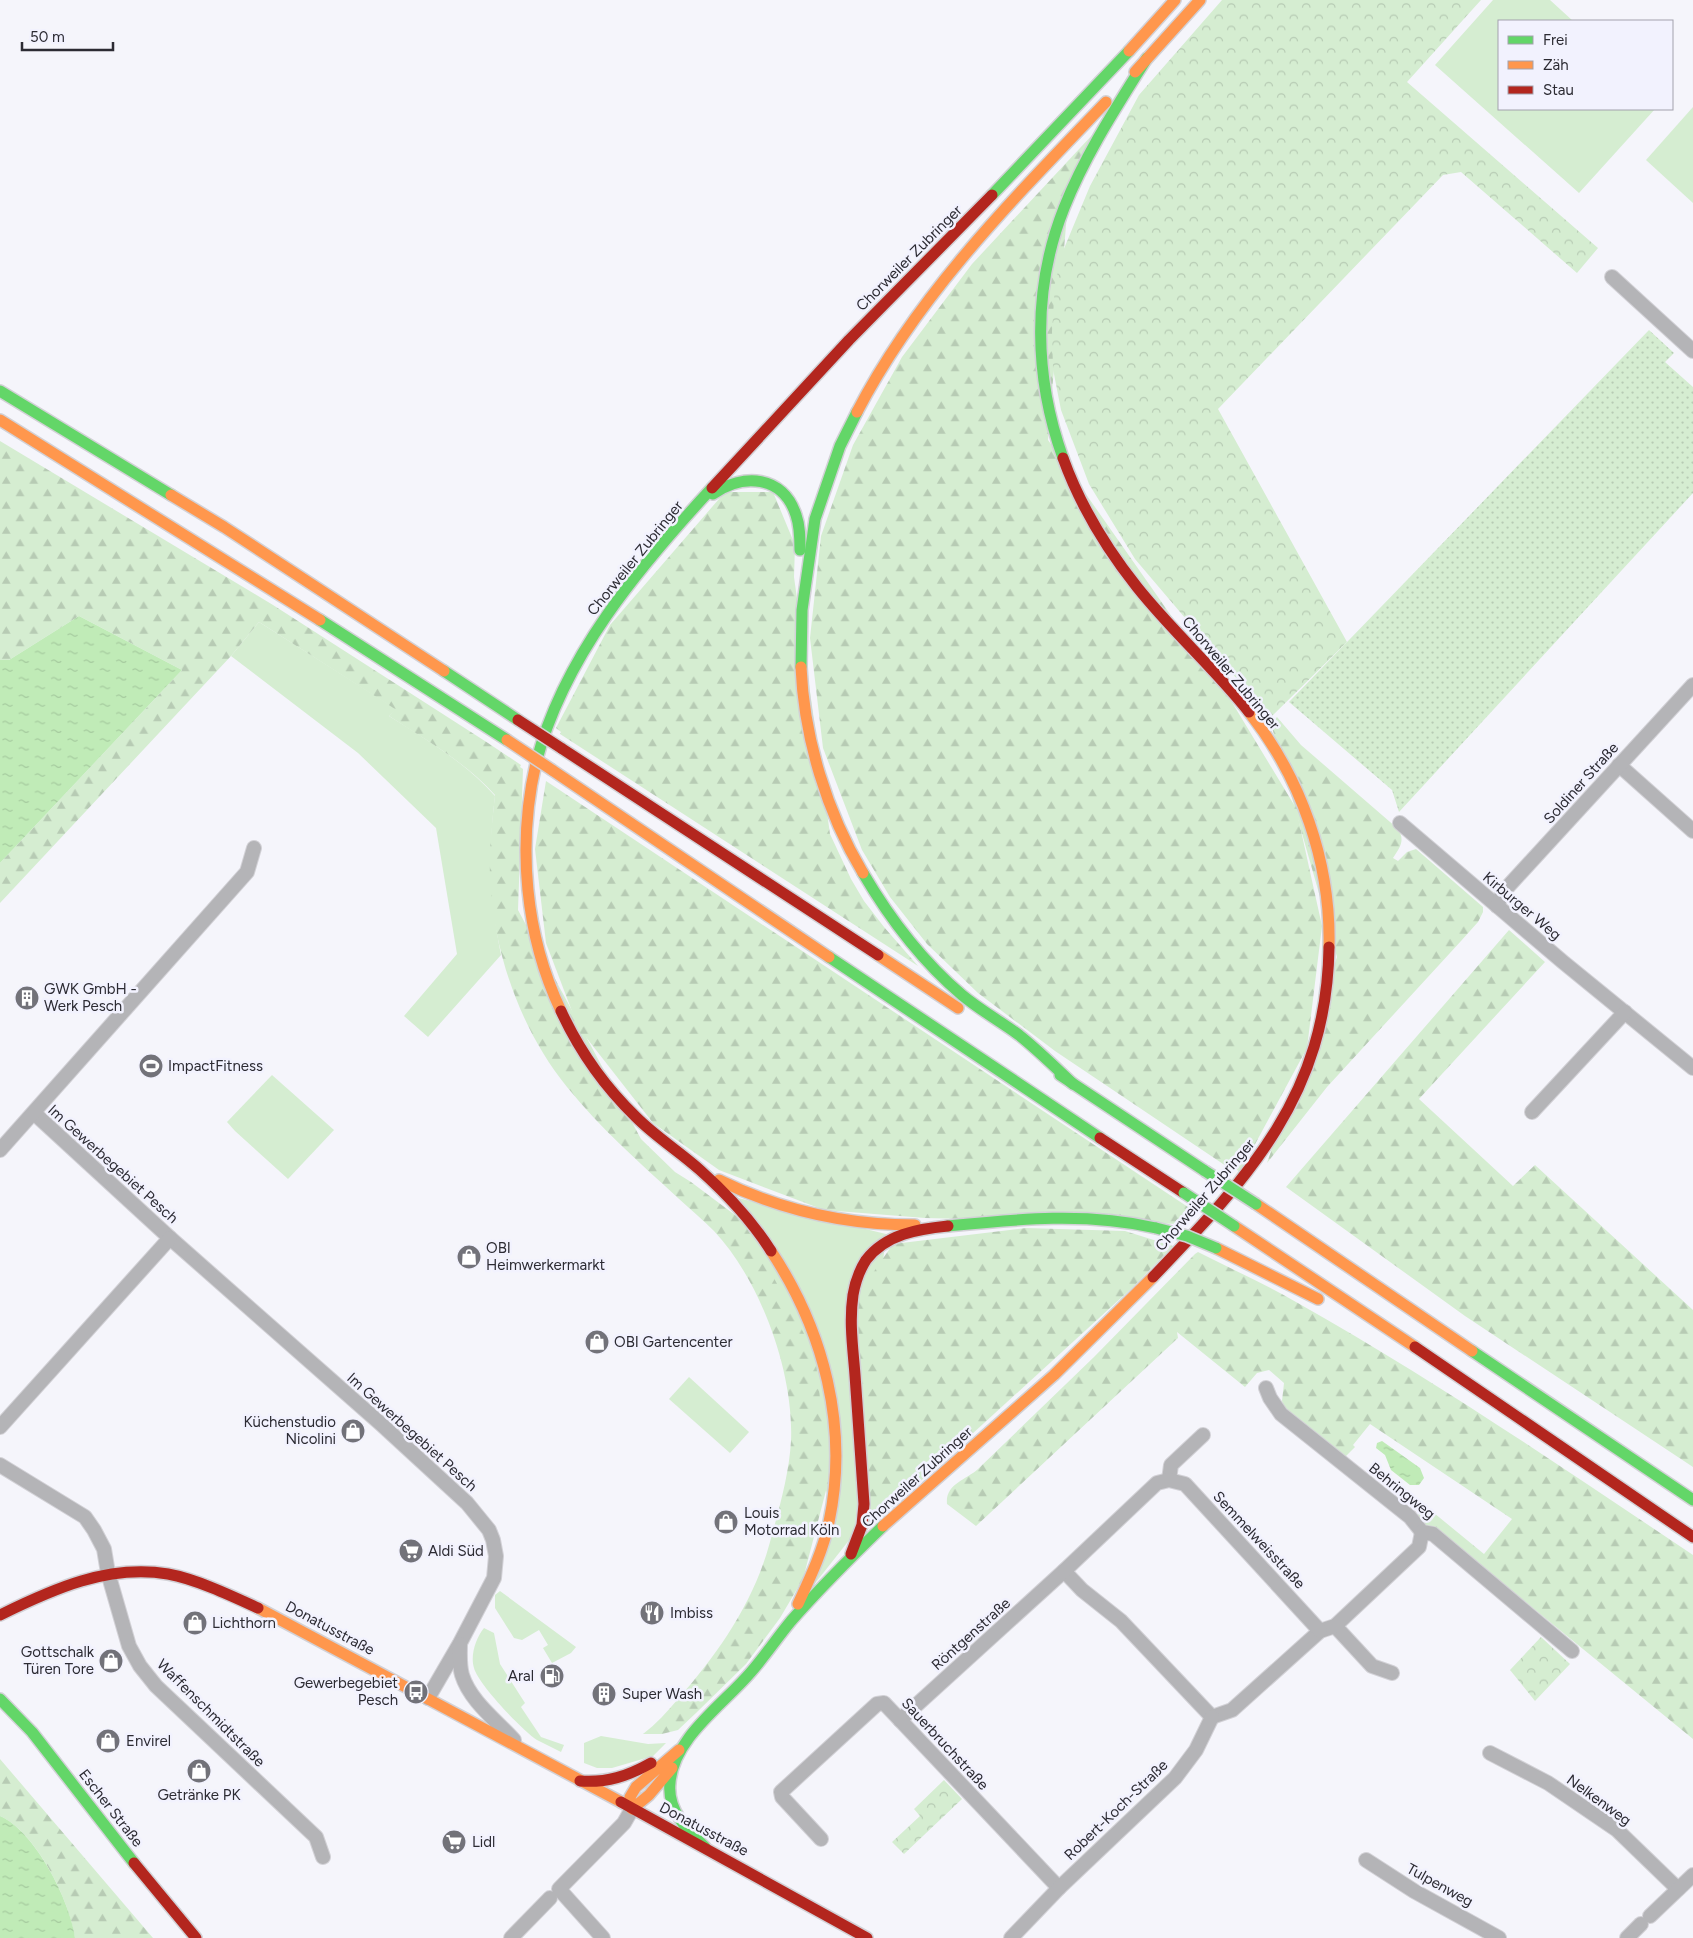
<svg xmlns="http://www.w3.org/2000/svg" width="1693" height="1938" font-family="Figtree,sans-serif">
<defs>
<pattern id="forest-firs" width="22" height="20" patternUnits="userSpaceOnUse" patternTransform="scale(1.25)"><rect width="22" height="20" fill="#d5edd1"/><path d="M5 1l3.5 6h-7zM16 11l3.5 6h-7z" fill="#b7cbb4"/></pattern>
<pattern id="park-crowns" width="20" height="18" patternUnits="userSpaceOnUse" patternTransform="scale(1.25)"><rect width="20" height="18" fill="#d5edd1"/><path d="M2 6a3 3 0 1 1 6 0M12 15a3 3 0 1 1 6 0" fill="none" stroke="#b7cbb4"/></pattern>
<pattern id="garden-dots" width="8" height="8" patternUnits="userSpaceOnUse" patternTransform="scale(1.25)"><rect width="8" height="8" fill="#d5edd1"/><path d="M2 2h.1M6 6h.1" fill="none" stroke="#b7cbb4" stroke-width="1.8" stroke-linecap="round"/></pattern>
<pattern id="water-ripples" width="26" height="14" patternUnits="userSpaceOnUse" patternTransform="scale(1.25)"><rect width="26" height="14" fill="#c0ebb7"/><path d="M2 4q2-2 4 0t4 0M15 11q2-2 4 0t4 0" fill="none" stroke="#a5ca9e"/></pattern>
</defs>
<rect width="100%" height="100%" fill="#f5f5fb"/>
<g fill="#d5edd1">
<polygon points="1493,0 1550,0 1573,21 1499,21 1499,109 1655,109 1579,193 1435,65"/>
<polygon points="1693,107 1693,203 1646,160"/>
<path d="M259,622L396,709L389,716C427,740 465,762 495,796C488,853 490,898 501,955L428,1037L404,1016L457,954L436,828L358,753L231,656Z"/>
<polygon points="272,1075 334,1130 288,1179 235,1131 227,1122"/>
<polygon points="734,1197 886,1234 854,1534 809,1591 835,1519"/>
<polygon points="689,1377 749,1432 730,1453 669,1399"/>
<polygon points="500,1591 576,1647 571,1653 552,1663 543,1648 548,1645 539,1630 522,1640 514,1638 495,1608 495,1595"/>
<path d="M484,1628L494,1633L500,1664L525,1703L521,1707L541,1737L564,1745L561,1752C553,1748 545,1744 537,1740C522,1730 478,1684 474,1668C470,1655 476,1638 484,1628Z"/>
<polygon points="601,1736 648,1744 666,1743 653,1756 612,1768 597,1768 584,1763 584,1743"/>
</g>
<g fill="url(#forest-firs)">
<polygon points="1094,133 1070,178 1048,440 1233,704 1296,808 1322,926 1307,1048 1240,1172 1234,1168 1232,1170 1055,1051 978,993 927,944 890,897 862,850 823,748 810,638 821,536 853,445 902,357 972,264"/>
<path d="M0,441L273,605L488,743L521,765L520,767L523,769L518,910L641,1139L675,1172L691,1182L743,1221L815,1354L829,1479L803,1579L780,1618L746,1664L696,1713L678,1730L662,1734H643C656,1724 667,1712 678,1699C718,1654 754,1602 770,1542C779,1509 789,1475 791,1441C794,1373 761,1281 714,1231C703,1220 690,1209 678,1198C640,1163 600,1128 567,1087C520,1029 493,951 490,877C489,849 492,823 495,795C465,762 426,740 389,716L395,709L259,622L231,656L0,903V863L182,670L79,616L9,660H0Z"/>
<polygon points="725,492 773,492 795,545 794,577 830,834 851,879 864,901 884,927 918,966 560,734 561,732 556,728 610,625"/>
<path d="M1277,717L1301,745L1397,828C1406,840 1400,847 1393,858L1398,861L1407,852L1416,849L1483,907V912L1478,922L1461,941L1327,1087L1267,1163L1337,957L1271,724Z"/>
<polygon points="546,781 1194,1211 1182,1224 925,1218 824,1210 719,1170 653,1123 578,1027 546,943 535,849"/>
<polygon points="1509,930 1545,962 1419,1099 1513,1186 1535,1165 1693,1310 1693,1467 1465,1316 1286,1187"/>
<polygon points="1026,1228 1125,1231 1173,1246 1133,1287 866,1531 857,1296 893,1244"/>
<path d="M1198,1252C1231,1269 1265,1284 1296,1302C1433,1379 1563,1468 1693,1555V1739L1434,1527L1426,1528L1418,1515L1423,1504L1484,1554L1512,1519L1370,1424L1353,1445L1355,1447L1344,1458L1285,1409L1282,1401L1284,1383L1269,1370L1257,1373L1245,1387L1177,1332L1178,1338L976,1526L947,1504C945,1484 966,1480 978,1469L1094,1357L1195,1254Z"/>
<path d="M0,1759L153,1938H75C70,1900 35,1831 0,1816Z"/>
</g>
<g fill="url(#park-crowns)">
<polygon points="1222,0 1481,0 1407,82 1598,248 1577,273 1461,172 1443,175 1218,409 1347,642 1270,718 1135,559 1089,484 1061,410 1053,369 1052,331 1055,284 1063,251 1090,186 1139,95"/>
<polygon points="1541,1637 1570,1664 1535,1701 1510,1670"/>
<polygon points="944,1780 962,1799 904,1854 892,1842 920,1816 914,1809"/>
</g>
<polygon fill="url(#garden-dots)" points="1649,330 1674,353 1665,362 1693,387 1693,493 1399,812 1392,790 1289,702"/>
<g fill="url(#water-ripples)">
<polygon points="79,616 182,670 0,863 0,660 9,660"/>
<polygon points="1382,1441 1420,1468 1424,1478 1419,1485 1410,1485 1391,1470 1385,1455 1376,1448 1377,1443"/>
<path d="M0,1816C35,1831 70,1901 75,1938H0Z"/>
</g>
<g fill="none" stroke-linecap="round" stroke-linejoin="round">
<defs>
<g id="street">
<polyline points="1612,277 1693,351"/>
<polyline points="1619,765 1693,831"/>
<polyline points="1400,823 1563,962 1693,1068"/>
<polyline points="1497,906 1503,892 1693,685"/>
<polyline points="1532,1112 1625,1012"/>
<polyline points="34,1113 170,1238 381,1424 467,1503 489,1530 493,1540 496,1556 494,1578 460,1643 428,1698"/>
<polyline points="0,1150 247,872 254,848"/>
<polyline points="1266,1388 1270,1398 1281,1414 1410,1517 1422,1532 1433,1534 1572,1651"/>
<polyline points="0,1427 170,1238"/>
<polyline points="0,1465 85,1517 94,1530 104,1549 108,1573 129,1646 140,1666 156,1686 316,1837 323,1857"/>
<polyline points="1169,1480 1171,1465 1203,1435"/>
<polyline points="1064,1571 1082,1590 1121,1621 1212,1717"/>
<polyline points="1335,1626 1372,1666 1392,1673"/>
<path d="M460,1644C460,1654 459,1665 462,1675C470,1701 497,1721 514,1740"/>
<polyline points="1212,1717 1232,1710 1320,1631 1335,1626 1419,1547 1422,1532"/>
<polyline points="900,1720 1064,1571 1157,1483 1169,1480 1185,1484 1320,1631"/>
<polyline points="1490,1753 1548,1783 1617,1830 1678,1889"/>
<polyline points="821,1839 782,1797 781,1792 877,1704 884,1703 1059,1888"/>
<polyline points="1366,1860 1414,1891 1499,1938"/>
<polyline points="1650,1916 1693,1875"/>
<polyline points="511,1938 550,1898"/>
<polyline points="603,1938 559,1889 624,1823 632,1809"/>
<polyline points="1011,1938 1059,1888 1175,1778 1196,1750 1212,1717"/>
<polyline points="1627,1938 1641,1924"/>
</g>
<g id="fast">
<polyline points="992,195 1129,51"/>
<polyline points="0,391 171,495"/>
<path d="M1063,458C1034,377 1032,289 1064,208C1085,155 1117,106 1147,58"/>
<path d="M713,494C743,473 783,475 796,515C800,526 800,538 800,550"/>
<polyline points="320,620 507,740"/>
<polyline points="801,667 802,610 815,519 840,446 857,412"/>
<polyline points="444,671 518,720"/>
<path d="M536,763C563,657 639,567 712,488"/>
<path d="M863,873C890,919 922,961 962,995C980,1010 1000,1021 1019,1035C1038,1050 1055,1067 1073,1084"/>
<polyline points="829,957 1100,1138"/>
<polyline points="1060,1075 1205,1171"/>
<path d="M948,1226C1018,1219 1086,1212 1156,1228"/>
<polyline points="1472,1351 1693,1500"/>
<polyline points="0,1699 32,1732 134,1863"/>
<path d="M705,1847C687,1830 667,1810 670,1783C673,1738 724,1704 751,1672C765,1656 777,1638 791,1621C820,1588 851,1557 883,1526"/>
</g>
<g id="slow">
<polyline points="1129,51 1175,0"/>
<polyline points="1135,72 1200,0"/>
<path d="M857,412C918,294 1015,197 1106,102"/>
<polyline points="0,420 320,620"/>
<polyline points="171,495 224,527 444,671"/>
<path d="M801,667C804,738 827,813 863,873"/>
<path d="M1249,712C1301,778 1331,862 1329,947"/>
<path d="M536,763C517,845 525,935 561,1011"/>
<polyline points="552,770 829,957"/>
<polyline points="878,955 958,1008"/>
<path d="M719,1180C782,1211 845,1225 915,1225"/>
<polyline points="1256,1204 1472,1351"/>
<polyline points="1234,1226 1415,1347"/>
<polyline points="1216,1248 1318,1299"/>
<path d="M771,1251C824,1331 849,1427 829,1522C823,1551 810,1578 798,1604"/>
<polyline points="883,1526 1054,1375 1153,1277"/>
<polyline points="258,1608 621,1802"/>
<polyline points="672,1768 649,1795 632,1809 630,1797 636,1787 679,1750"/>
</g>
<g id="jam">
<path d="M1063,458C1080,505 1106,548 1137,587C1172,631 1214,668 1249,712"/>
<polyline points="712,488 849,340 992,195"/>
<polyline points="561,748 878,955"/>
<path d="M561,1011C579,1050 605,1087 636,1117C656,1137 680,1152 700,1170C727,1194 752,1221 771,1251"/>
<polyline points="1100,1138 1184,1193"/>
<path d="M1153,1277C1249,1177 1327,1094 1329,947"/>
<polyline points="1415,1347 1693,1537"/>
<path d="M851,1554L862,1525L864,1504C861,1461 858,1418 855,1375C853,1349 849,1322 853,1295C855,1283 859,1271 866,1260C886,1234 918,1229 948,1226"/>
<path d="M0,1615C53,1589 108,1564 168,1574C196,1579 232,1596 258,1608"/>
<path d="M580,1781C607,1783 628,1776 651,1763"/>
<polyline points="621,1802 867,1938"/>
<polyline points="134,1863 196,1938"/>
</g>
</defs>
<use href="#street" stroke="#d2d1d6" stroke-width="16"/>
<use href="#fast" stroke="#d2d1d6" stroke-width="14"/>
<use href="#slow" stroke="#d2d1d6" stroke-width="14"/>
<use href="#jam" stroke="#d2d1d6" stroke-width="14"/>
<use href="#street" stroke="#b4b4b7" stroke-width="14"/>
<use href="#fast" stroke="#63d668" stroke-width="11"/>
<use href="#slow" stroke="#ff974d" stroke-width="11"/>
<use href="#jam" stroke="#b3261e" stroke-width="11"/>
<defs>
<g id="fast-bridge">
<polyline points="1205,1171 1256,1204"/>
<polyline points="1184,1193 1234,1226"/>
<polyline points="1156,1228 1187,1236 1216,1248"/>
</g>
<polyline id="slow-bridge" points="507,740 552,770"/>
<polyline id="jam-bridge" points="518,720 561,748"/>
</defs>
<use href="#fast-bridge" stroke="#d2d1d6" stroke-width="14" stroke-linecap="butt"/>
<use href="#slow-bridge" stroke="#d2d1d6" stroke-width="14" stroke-linecap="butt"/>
<use href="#jam-bridge" stroke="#d2d1d6" stroke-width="14" stroke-linecap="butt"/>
<use href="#fast-bridge" stroke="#63d668" stroke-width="11"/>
<use href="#slow-bridge" stroke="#ff974d" stroke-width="11"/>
<use href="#jam-bridge" stroke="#b3261e" stroke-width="11"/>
</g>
<defs>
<symbol id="building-disc" viewBox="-11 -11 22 22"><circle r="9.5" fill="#727279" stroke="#f2f2fe"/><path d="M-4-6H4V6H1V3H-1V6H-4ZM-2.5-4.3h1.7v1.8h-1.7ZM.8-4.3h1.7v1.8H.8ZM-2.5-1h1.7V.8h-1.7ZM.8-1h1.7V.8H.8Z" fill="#fff"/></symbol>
<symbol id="stadium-disc" viewBox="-11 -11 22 22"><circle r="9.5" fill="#727279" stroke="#f2f2fe"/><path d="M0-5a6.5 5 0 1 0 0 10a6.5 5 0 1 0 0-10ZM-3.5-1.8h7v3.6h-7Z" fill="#fff"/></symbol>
<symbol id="shop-disc" viewBox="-11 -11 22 22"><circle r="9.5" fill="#727279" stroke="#f2f2fe"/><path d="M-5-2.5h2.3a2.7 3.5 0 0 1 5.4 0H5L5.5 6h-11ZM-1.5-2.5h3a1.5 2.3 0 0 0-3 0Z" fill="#fff"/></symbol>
<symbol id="supermarket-disc" viewBox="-11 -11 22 22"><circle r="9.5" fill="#727279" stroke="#f2f2fe"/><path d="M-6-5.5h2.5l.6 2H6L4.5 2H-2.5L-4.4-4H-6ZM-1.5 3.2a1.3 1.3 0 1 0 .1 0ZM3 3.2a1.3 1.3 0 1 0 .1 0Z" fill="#fff"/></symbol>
<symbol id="restaurant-disc" viewBox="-11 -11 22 22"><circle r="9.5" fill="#727279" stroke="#f2f2fe"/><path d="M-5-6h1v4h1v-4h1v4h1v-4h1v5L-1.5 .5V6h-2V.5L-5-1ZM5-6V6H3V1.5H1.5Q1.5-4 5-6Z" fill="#fff"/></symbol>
<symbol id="fuel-disc" viewBox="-11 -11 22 22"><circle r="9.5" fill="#727279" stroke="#f2f2fe"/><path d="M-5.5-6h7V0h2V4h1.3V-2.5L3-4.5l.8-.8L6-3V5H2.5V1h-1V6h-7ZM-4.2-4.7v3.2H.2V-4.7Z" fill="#fff"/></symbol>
<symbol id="bus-disc" viewBox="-11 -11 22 22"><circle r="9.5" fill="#727279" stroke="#f2f2fe"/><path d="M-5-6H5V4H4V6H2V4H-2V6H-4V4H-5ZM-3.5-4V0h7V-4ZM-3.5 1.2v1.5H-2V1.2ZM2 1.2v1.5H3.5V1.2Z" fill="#fff"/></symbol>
</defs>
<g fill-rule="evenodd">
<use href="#building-disc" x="13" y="984" width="28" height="28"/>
<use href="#stadium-disc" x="137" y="1052" width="28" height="28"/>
<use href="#shop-disc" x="455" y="1243" width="28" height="28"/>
<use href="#shop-disc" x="583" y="1328" width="28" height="28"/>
<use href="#shop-disc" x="339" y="1417" width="28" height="28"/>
<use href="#shop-disc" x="712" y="1508" width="28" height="28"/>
<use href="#supermarket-disc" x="397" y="1537" width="28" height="28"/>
<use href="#restaurant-disc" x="638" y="1599" width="28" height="28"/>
<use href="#shop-disc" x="181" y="1609" width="28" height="28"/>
<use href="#shop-disc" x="97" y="1647" width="28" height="28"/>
<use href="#fuel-disc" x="538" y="1662" width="28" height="28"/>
<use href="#bus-disc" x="402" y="1678" width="28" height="28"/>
<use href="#building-disc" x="590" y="1680" width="28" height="28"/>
<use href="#shop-disc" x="94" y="1727" width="28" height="28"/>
<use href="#shop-disc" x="185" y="1757" width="28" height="28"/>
<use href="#supermarket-disc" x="440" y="1828" width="28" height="28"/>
</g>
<g text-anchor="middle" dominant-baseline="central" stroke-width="5" stroke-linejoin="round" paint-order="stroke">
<g font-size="15" fill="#2c2b33" stroke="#f2f2fe">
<text transform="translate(909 258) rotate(-45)">Chorweiler Zubringer</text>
<text transform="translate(635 558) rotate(-51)">Chorweiler Zubringer</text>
<text transform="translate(1231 673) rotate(50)">Chorweiler Zubringer</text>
<text transform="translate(1581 783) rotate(-48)">Soldiner Straße</text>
<text transform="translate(1522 906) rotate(40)">Kirburger Weg</text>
<text transform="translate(113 1164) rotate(42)">Im Gewerbegebiet Pesch</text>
<text transform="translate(1205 1195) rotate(-49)">Chorweiler Zubringer</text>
<text transform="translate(412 1432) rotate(42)">Im Gewerbegebiet Pesch</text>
<text transform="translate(917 1477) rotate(-42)">Chorweiler Zubringer</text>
<text transform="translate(1402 1491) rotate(39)">Behringweg</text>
<text transform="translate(1259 1540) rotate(47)">Semmelweisstraße</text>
<text transform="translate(330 1628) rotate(28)">Donatusstraße</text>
<text transform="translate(971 1634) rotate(-42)">Röntgenstraße</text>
<text transform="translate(211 1713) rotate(45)">Waffenschmidtstraße</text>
<text transform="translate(945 1744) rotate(47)">Sauerbruchstraße</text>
<text transform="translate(1599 1800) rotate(36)">Nelkenweg</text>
<text transform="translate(111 1808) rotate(52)">Escher Straße</text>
<text transform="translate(1116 1810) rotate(-44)">Robert-Koch-Straße</text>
<text transform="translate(704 1829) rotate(28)">Donatusstraße</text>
<text transform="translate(1440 1885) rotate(29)">Tulpenweg</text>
</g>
<g font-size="15" fill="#2c2b33" stroke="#f2f2fe" text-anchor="start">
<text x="44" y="989">GWK GmbH -<tspan x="44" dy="17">Werk Pesch</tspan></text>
<text x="168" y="1066">ImpactFitness</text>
<text x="486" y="1248">OBI<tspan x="486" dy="17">Heimwerkermarkt</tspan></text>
<text x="614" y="1342">OBI Gartencenter</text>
<text x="336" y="1422" text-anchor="end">Küchenstudio<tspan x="336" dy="17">Nicolini</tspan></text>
<text x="744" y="1513">Louis<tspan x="744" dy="17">Motorrad Köln</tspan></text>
<text x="428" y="1551">Aldi Süd</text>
<text x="670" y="1613">Imbiss</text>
<text x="212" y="1623">Lichthorn</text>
<text x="94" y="1652" text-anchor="end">Gottschalk<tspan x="94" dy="17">Türen Tore</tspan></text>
<text x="534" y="1676" text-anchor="end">Aral</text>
<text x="398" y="1683" text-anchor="end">Gewerbegebiet<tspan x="398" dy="17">Pesch</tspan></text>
<text x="622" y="1694">Super Wash</text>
<text x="126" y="1741">Envirel</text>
<text x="199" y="1795" text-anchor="middle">Getränke PK</text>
<text x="472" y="1842">Lidl</text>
</g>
</g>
<rect x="1498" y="20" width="175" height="90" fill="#f2f2fe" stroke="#a3a2ad"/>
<rect x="1508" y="36" width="25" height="8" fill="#63d668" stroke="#a3a2ad"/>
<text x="1543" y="45" font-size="15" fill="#2c2b33">Frei</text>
<rect x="1508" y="61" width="25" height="8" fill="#ff974d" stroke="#a3a2ad"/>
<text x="1543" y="70" font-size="15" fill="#2c2b33">Zäh</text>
<rect x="1508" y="86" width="25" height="8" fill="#b3261e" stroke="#a3a2ad"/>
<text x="1543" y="95" font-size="15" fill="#2c2b33">Stau</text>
<path d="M22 42v8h91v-8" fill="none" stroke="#2c2b33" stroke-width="2.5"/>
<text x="30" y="42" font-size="15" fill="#2c2b33" stroke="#f2f2fe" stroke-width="4" paint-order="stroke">50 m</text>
</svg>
